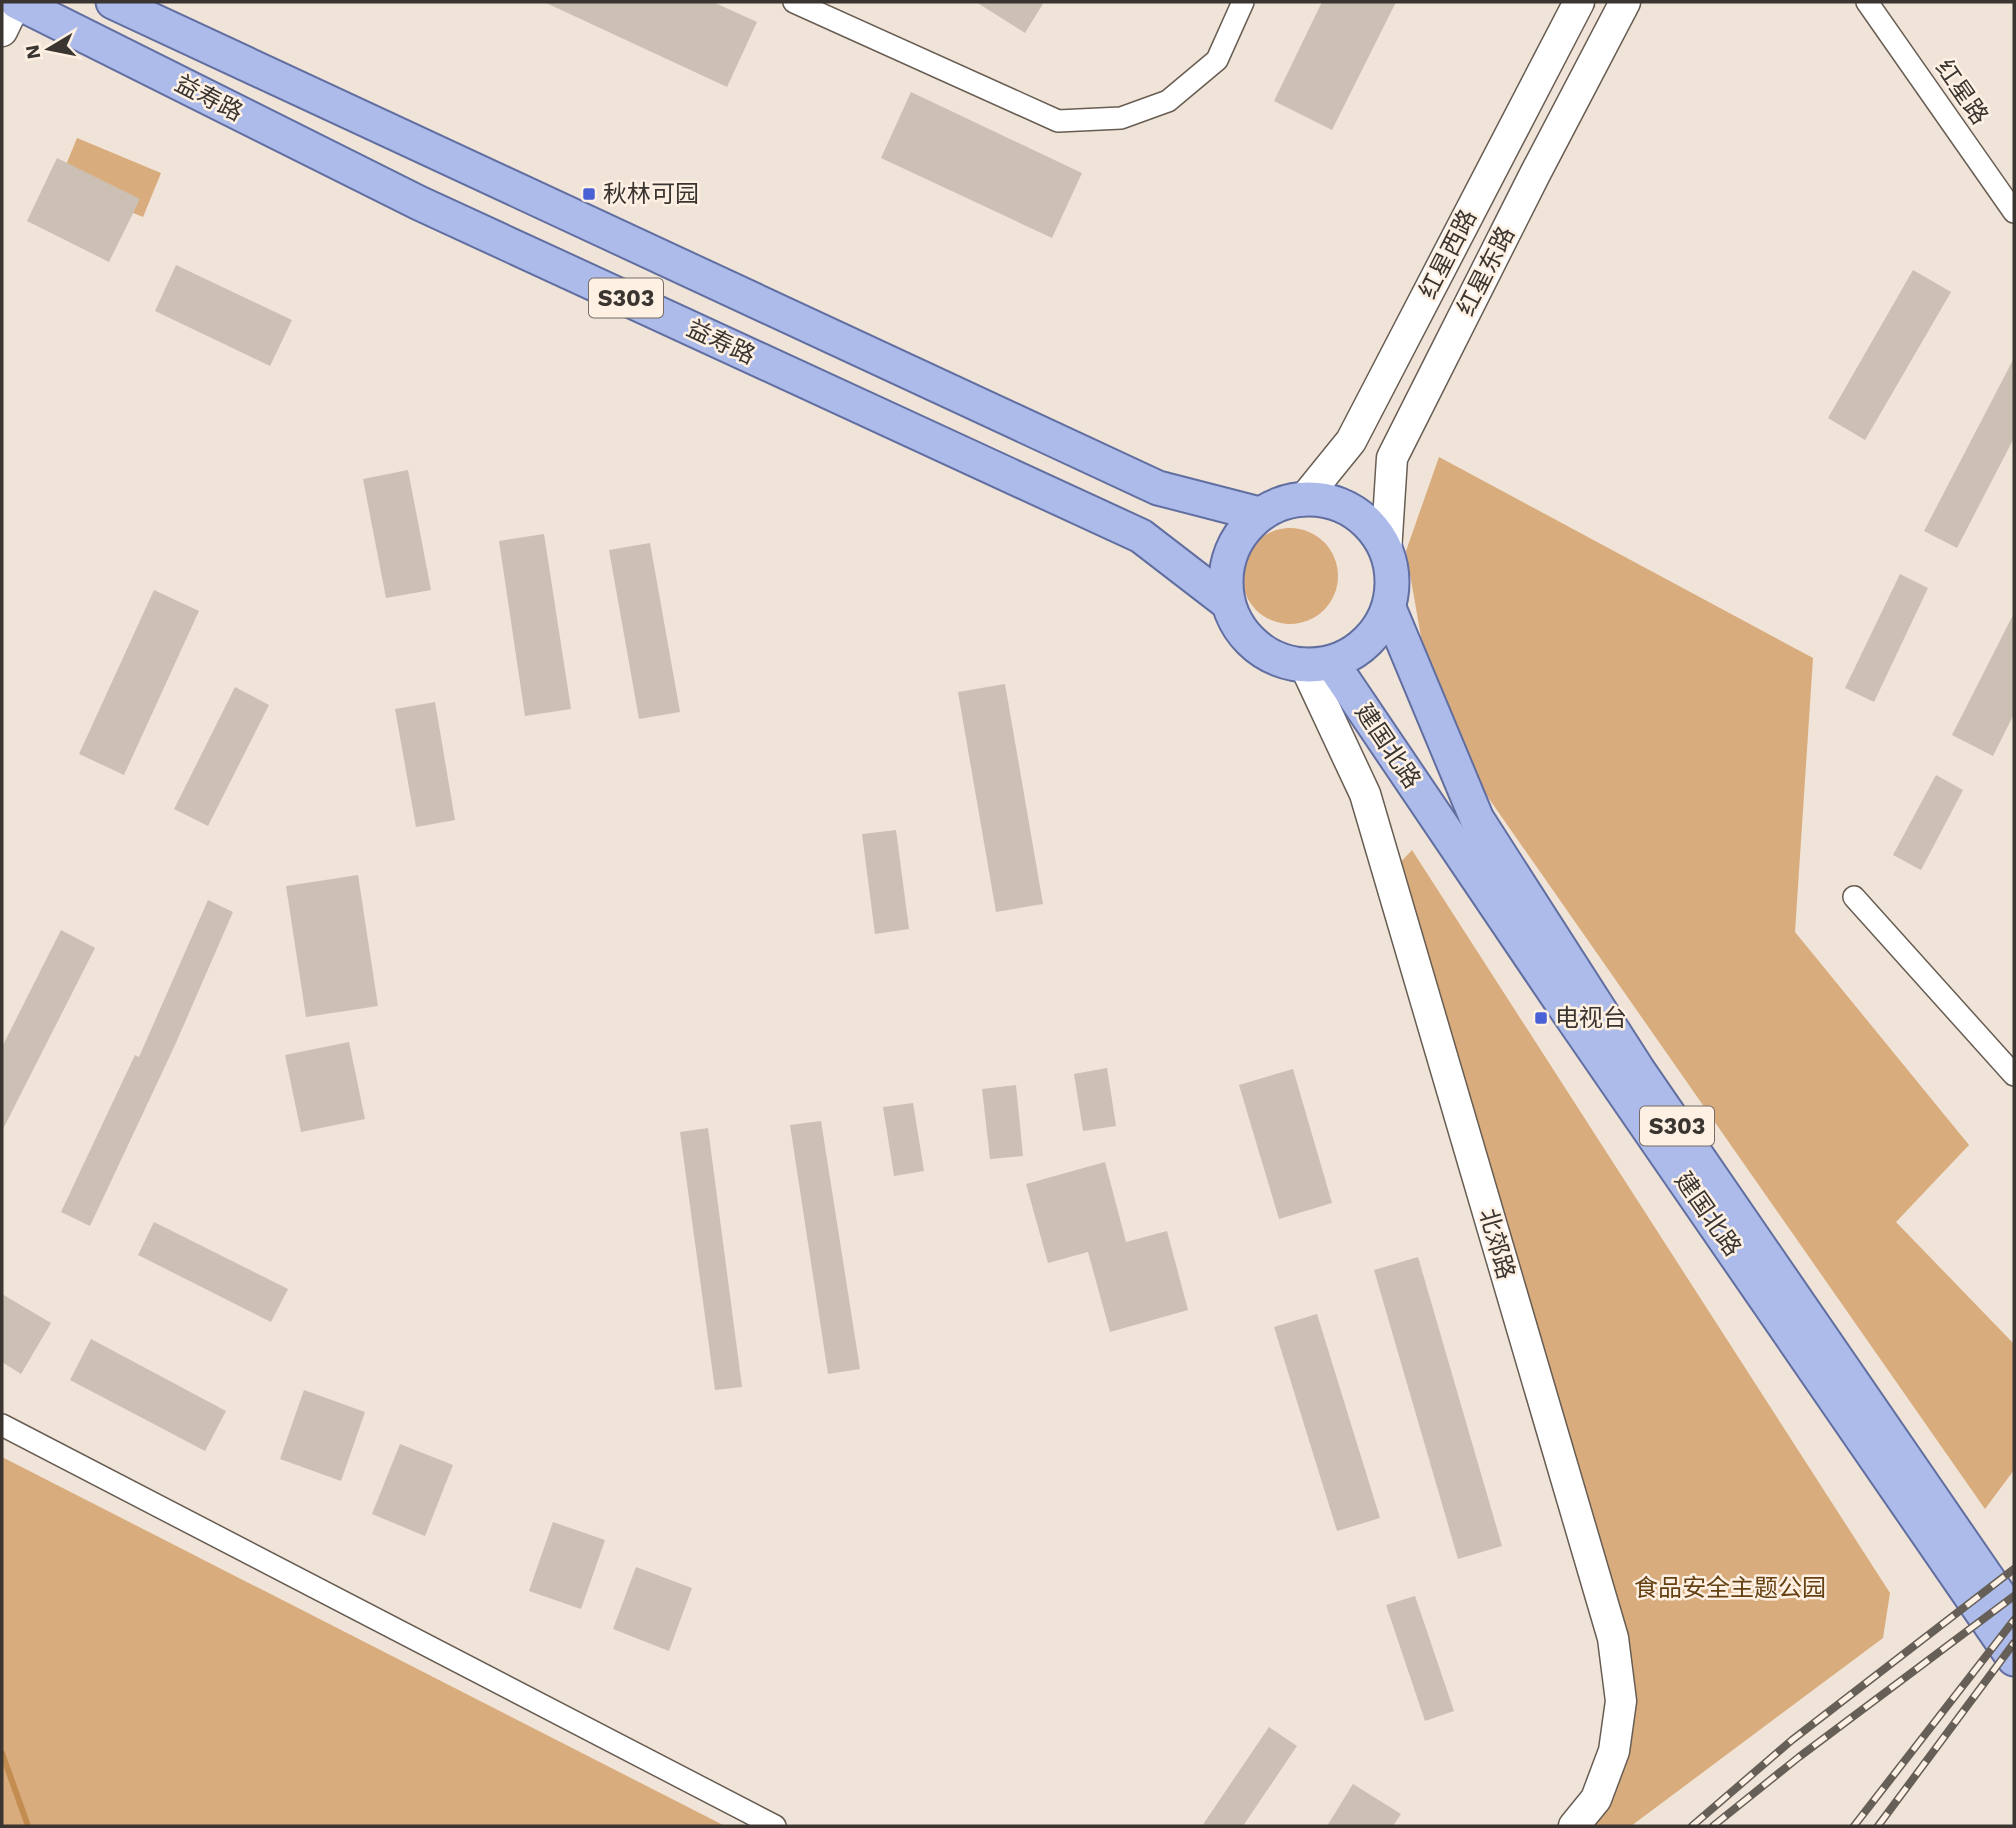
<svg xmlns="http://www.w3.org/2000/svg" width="2016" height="1828" font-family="'Work Sans','Noto Sans SC',sans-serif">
<rect width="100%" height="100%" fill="#f0e3d7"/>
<g fill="#d9ac7d">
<polygon points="77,138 161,173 143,217 59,182"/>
<polygon points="1439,457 1813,658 1795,932 1969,1145 1896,1222 2014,1344 2014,1470 1985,1509 1462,760 1425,660 1406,551"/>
<circle cx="1290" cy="576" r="48"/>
<polygon points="1412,850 1890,1593 1883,1638 1631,1826 1589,1826 1631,1727 1398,865"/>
<polygon points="2,1457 725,1826 2,1826"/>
</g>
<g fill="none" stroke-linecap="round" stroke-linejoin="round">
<polyline stroke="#c38d52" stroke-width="6" points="2,1753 28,1826"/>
</g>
<g fill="#ccc0b4">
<polygon points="544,2 713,2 757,22 727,87"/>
<polygon points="976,2 1044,2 1025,33"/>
<polygon points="1322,2 1396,2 1332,130 1274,101"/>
<polygon points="911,92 1082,173 1052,238 881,158"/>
<polygon points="57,158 140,199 109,262 27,221"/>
<polygon points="176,265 292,320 270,366 155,311"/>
<polygon points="1913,270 1951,292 1865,440 1828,418"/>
<polygon points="2014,358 2014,438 1957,548 1924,531"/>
<polygon points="408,470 431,590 386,598 363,479"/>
<polygon points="544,534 571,709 525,716 499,541"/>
<polygon points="650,543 680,712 639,719 609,550"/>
<polygon points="1900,574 1928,588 1874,702 1845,688"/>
<polygon points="154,590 199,611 124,775 79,754"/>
<polygon points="2014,613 2014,714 1993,756 1952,735"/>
<polygon points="1005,684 1043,904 996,912 958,692"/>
<polygon points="235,687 269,705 208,826 174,809"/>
<polygon points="435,702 455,820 416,827 395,709"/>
<polygon points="1936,775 1963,790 1921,870 1893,855"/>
<polygon points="896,830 909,929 875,934 862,834"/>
<polygon points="358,875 378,1006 306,1017 286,886"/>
<polygon points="208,900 233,912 175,1045 90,1226 61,1212 135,1055 139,1057"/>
<polygon points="61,930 95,948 2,1131 2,1047"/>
<polygon points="349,1042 365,1119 301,1132 285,1055"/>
<polygon points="1107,1068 1116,1126 1083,1131 1074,1074"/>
<polygon points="1293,1069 1332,1203 1279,1219 1239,1085"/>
<polygon points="1016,1085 1023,1156 990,1159 982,1089"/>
<polygon points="913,1103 924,1171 894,1176 883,1107"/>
<polygon points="821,1121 860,1369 828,1374 790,1125"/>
<polygon points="708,1128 742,1387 715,1390 680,1132"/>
<polygon points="1105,1162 1126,1242 1167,1231 1188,1310 1110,1332 1088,1252 1048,1263 1026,1184"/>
<polygon points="154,1222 288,1289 271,1322 138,1255"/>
<polygon points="1418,1257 1502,1546 1458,1559 1374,1270"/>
<polygon points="2,1294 51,1323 21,1374 2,1362"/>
<polygon points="1317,1314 1380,1518 1337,1531 1274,1327"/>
<polygon points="91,1339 226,1411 205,1451 70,1380"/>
<polygon points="304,1390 365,1412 341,1481 280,1459"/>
<polygon points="400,1444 453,1465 425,1536 372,1514"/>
<polygon points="553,1522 605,1540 581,1609 529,1591"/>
<polygon points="636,1567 692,1588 669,1651 613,1629"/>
<polygon points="1415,1596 1454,1711 1425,1721 1386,1605"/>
<polygon points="1269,1727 1297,1746 1243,1826 1202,1826"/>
<polygon points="1353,1784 1401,1814 1393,1826 1327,1826"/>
</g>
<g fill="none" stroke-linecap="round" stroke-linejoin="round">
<defs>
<g id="street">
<polyline points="794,2 1058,121 1121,118 1168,101 1217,60 1243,2"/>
<polyline points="1867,2 2014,212"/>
<polyline points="1854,897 2014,1075"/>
<polyline points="2,1425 775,1826"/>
</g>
<g id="secondary">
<polyline points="2,31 16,2"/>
<polyline points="1304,499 1351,441 1579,2"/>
<polyline points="1386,552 1392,458 1535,174 1625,2"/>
<polyline points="1305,666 1365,794 1613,1638 1621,1701 1614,1751 1596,1799 1574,1826"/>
</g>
<g id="primary">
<polyline points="17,2 419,203 1141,536 1228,603"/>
<polyline points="113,2 1158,488 1259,514"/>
<circle cx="1309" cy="582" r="83"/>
<polyline points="1389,608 1477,819 1638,1070 2014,1617"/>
<polyline points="1332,663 1566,1009 2014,1659"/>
</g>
</defs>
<use href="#street" stroke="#685d53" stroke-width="24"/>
<use href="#secondary" stroke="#685d53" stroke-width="33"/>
<use href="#primary" stroke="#616ea0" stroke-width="37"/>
<use href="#street" stroke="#fff" stroke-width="21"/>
<use href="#secondary" stroke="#fff" stroke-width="30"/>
<use href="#primary" stroke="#adbbeb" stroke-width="33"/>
<defs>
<g id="rail">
<polyline points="1692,1826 1792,1740 2014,1569"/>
<polyline points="1713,1826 1799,1757 2014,1596"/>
<polyline points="1854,1826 2014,1620"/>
<polyline points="1878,1826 2014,1643"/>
</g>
</defs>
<use href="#rail" stroke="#665f58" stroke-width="8"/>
<use href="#rail" stroke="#fef1e4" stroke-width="5" stroke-dasharray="16" stroke-linecap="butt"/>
</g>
<g fill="#4a61d5" stroke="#fef1e4" stroke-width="2.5">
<rect x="582" y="187" width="14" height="14" rx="3.5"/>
<rect x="1534" y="1011" width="14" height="14" rx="3.5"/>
</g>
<g text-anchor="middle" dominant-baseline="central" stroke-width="5" stroke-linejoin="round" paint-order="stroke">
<g fill="#fef1e4" stroke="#756d66" stroke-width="2">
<rect x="589" y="278.5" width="74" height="39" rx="5"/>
<rect x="1640" y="1106.5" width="74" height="39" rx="5"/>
</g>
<g font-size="23" font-weight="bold" fill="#3a3530">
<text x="626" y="298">S303</text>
<text x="1677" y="1126">S303</text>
</g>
<g font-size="24" fill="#3a3530" stroke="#fef1e4">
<text transform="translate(1962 92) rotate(55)">红星路</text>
<text transform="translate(209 98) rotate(27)">益寿路</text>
<text transform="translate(1448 254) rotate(-63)">红星西路</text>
<text transform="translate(1486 271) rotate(-63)">红星东路</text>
<text transform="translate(721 342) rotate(25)">益寿路</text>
<text transform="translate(1388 746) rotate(56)">建国北路</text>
<text transform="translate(1708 1214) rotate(55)">建国北路</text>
<text transform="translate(1497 1244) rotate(74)">北郊路</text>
</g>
<g font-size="24" fill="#3a3530" stroke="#fef1e4" text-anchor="start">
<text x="603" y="194">秋林可园</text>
<text x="1555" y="1018">电视台</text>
</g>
<g font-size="24" fill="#654013" stroke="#fef1e4">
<text x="1730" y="1588">食品安全主题公园</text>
</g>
</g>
<rect width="2016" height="1828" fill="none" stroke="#3a3530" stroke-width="7"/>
<g transform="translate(49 49) rotate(260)" stroke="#fef1e4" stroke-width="5" paint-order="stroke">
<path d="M0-5L12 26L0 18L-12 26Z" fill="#3a3530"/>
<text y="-10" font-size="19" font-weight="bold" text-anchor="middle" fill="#3a3530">N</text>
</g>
</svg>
